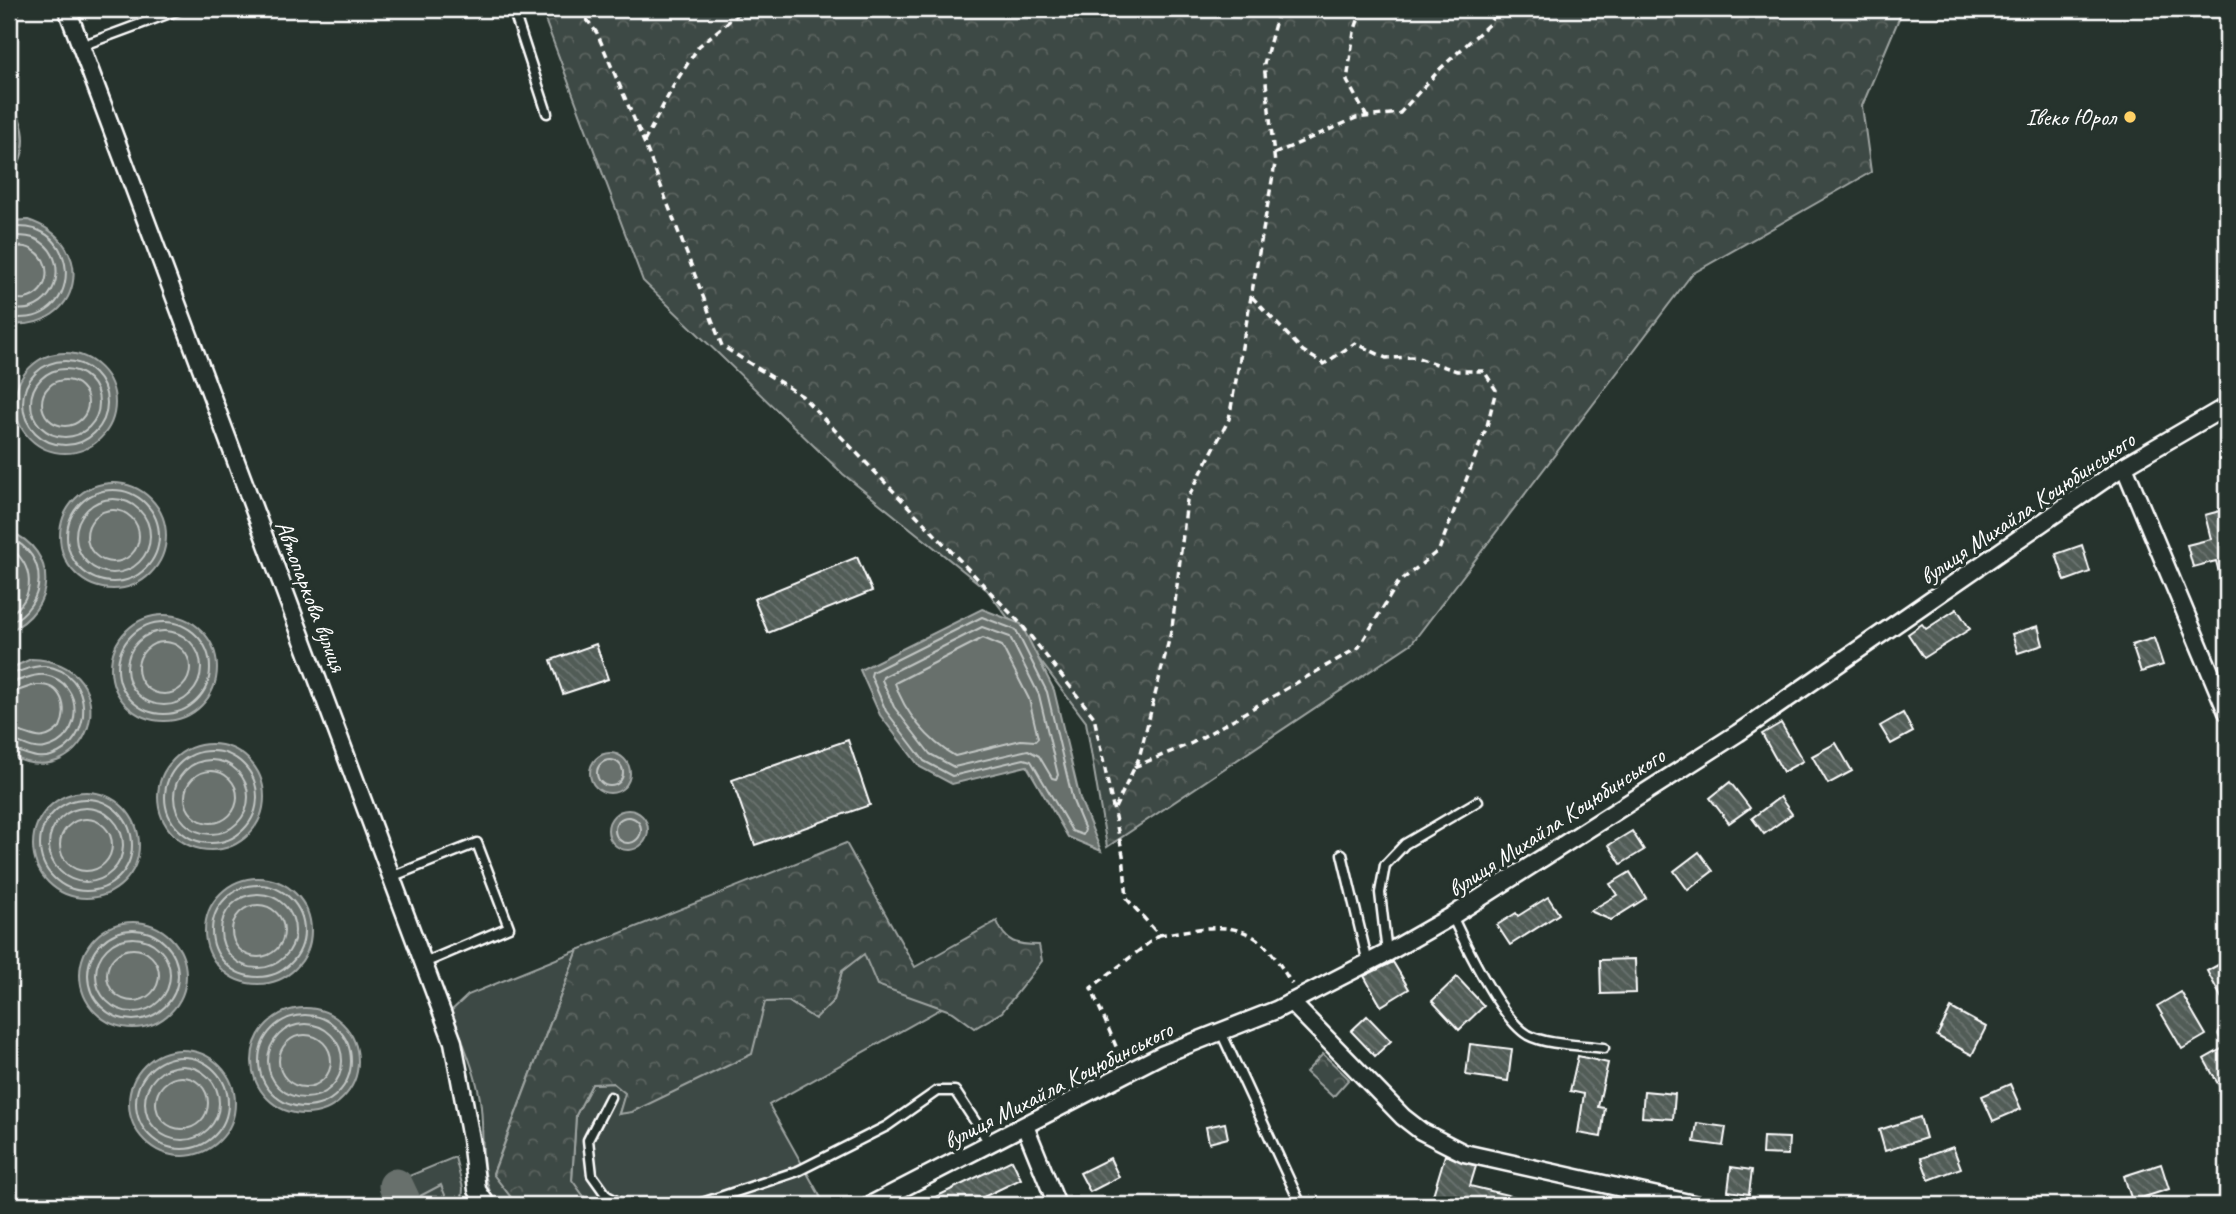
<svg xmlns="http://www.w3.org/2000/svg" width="2236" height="1214" font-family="Caveat,sans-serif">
<defs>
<pattern id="forest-crowns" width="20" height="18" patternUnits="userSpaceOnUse" patternTransform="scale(1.75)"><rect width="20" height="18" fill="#3e4944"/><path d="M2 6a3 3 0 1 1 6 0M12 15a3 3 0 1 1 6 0" fill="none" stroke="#5b6460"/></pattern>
<pattern id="building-back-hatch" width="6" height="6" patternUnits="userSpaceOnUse" patternTransform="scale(1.75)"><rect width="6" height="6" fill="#515c57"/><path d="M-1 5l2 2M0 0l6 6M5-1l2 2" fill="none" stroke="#6b7470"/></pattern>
</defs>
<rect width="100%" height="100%" fill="#26332d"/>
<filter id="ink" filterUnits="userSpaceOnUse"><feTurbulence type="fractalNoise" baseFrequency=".0143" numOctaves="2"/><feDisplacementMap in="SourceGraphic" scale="14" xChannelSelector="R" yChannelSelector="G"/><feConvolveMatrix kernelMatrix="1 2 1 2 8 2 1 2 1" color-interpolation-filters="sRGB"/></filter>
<g filter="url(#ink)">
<g fill="#3e4944" stroke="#9ea4a2" stroke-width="2">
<path d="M578,950L493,1173L517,1205H496C476,1167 486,1138 480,1099C475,1069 461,1039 451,1011L468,995Z"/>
<polygon points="864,953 922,1000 942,1008 769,1105 825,1205 590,1205 572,1181 576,1115 592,1084 613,1083 626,1093 619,1113 765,1002 788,1001 814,1018 834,1000 842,971"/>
<polygon points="455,1157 463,1188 462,1205 419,1205 409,1176"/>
</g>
<g fill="url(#forest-crowns)" stroke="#9ea4a2" stroke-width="2">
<polygon points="541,9 1903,9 1862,106 1871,172 1692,274 1412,643 1107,847 1086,722 987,590 843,474 643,281"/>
<path d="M846,843L915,967L997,921C1005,943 1017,945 1039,945L1042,961L1002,1012L975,1028L953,1012L877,985L864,954L842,971L834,1000L815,1019L788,1001L765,1002L752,1054L632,1112L619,1114L625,1093L613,1083L592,1084L576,1115L572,1180L590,1205H517L493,1174L578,950Z"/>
<polygon points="1323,1054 1349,1079 1333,1097 1306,1072"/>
<polygon points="441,1185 449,1205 403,1205"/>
</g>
<g fill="#67706c" stroke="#a4a9a7" stroke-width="2">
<path d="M9,102C29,126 29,154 9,178Z"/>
<path d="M28,220C101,244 80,332 9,324V221Z"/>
<circle cx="65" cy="403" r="50"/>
<circle cx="113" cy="536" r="53"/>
<path d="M9,531C59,551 56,610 9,631Z"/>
<polygon points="982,609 1021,624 1054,690 1080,799 1101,851 1068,837 1027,766 952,784 920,767 880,715 860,670"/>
<circle cx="164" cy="668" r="53"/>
<path d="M31,659C131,662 92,799 9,755V669Z"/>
<circle cx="211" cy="797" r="53"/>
<circle cx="610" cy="773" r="20"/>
<circle cx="86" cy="845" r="53"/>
<circle cx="628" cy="830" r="20"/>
<circle cx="258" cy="931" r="53"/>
<circle cx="133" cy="975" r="53"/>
<circle cx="305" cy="1061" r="53"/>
<circle cx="182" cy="1103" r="53"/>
</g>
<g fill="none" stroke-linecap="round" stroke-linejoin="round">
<g stroke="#c2c6c4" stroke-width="2">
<path d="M9,227C20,227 31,226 42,232C71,247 75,292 46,311C34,319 23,318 9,318"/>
<path d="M9,236C18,236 27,235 36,239C67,254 61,298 31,308C24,311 16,309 9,309"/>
<path d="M9,247C16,247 24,245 31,249C54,259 51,294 25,299C20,300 14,298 9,298"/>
<circle cx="65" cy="403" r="42"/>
<circle cx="65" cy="403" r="34"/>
<circle cx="65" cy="403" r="23"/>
<circle cx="113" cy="536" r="46"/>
<circle cx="113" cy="536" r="37"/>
<circle cx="113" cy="536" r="26"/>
<path d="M9,538C50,554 47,606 9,623"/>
<path d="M9,548C34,562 37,600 9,614"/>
<polygon points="982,617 1016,630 1047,692 1073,801 1085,830 1083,835 1072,831 1031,761 1024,759 952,776 924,761 886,711 871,676 872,672"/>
<circle cx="164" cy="668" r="46"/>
<polygon points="982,627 1010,637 1039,695 1058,775 1056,779 1052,778 1039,756 1028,750 954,767 930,754 894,707 882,680 883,677"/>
<circle cx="164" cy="668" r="37"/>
<path d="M983,638L1002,646L1029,699L1038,738L1035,741L1021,740L955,756C929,742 904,712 895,683Z"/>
<circle cx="164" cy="668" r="26"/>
<path d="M9,674C22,672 31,665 45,666C95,672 95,742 51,756C35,761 23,751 9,749"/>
<path d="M9,682C22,682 32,673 45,675C85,682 84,740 45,748C31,751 22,741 9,740"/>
<path d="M9,693C19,692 27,686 37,685C62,683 69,709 60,727C40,748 31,731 9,730"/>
<circle cx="211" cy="797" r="46"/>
<circle cx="211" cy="797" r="37"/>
<circle cx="610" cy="773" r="13"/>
<circle cx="211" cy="797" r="26"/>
<circle cx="86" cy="845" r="46"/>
<circle cx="86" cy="845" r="37"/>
<circle cx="628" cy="830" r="13"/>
<circle cx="86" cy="845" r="26"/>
<circle cx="258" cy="931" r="46"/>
<circle cx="258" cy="931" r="37"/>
<circle cx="258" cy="931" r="26"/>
<circle cx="133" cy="975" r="45"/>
<circle cx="133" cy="975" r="37"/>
<circle cx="133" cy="975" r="26"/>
<circle cx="305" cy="1061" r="46"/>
<circle cx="305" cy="1061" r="37"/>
<circle cx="305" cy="1061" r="26"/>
<circle cx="182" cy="1103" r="46"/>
<circle cx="182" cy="1103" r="37"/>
<circle cx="182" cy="1103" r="26"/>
</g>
<polyline stroke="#67706c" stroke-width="35" points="396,1186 405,1205"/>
</g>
<g fill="url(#building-back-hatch)" stroke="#fff" stroke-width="2">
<polygon points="2227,509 2227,579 2221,580 2216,561 2193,567 2187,545 2211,539 2205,515"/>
<polygon points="2082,545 2090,572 2065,581 2056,554"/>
<polygon points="857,557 872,591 768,633 754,599"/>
<polygon points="1957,609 1970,629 1924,658 1908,634 1922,624 1926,629"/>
<polygon points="2038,626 2043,645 2018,653 2012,634"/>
<polygon points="2154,638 2163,665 2141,672 2132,645"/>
<polygon points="596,644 608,679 563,694 551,660"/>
<polygon points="1903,713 1913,732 1891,744 1880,726"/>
<polygon points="1781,723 1803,761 1783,772 1762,734"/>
<polygon points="848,740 870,805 755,845 732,780"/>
<polygon points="1836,743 1852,771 1828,784 1812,756"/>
<polygon points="1730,782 1750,808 1729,823 1710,798"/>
<polygon points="1780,797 1792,814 1764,834 1752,818"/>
<polygon points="1632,831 1644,850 1621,864 1609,845"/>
<polygon points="1699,852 1713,871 1688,890 1674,871"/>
<polygon points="1630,872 1646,898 1611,920 1590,911 1617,895 1610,884"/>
<polygon points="1548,897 1559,914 1510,945 1497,925 1516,913 1518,916"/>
<polygon points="1635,959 1636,993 1601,994 1600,960"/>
<polygon points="2227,960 2227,1008 2207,971"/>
<polygon points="1393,962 1409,989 1381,1006 1364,976"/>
<polygon points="1457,977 1484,1006 1459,1030 1432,1001"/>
<polygon points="2181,992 2206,1035 2182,1049 2157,1006"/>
<polygon points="1951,1008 1986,1027 1972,1055 1937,1036"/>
<polygon points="1367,1016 1391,1041 1375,1056 1351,1031"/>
<polygon points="1470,1044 1512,1049 1508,1081 1466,1075"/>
<polygon points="2227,1046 2227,1100 2204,1059"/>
<polygon points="1578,1056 1608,1063 1598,1107 1605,1108 1601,1137 1578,1133 1584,1094 1570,1091"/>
<polygon points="2010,1084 2021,1109 1993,1121 1982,1096"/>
<polygon points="1644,1091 1675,1094 1673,1119 1642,1117"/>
<polygon points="1920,1117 1926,1138 1885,1151 1879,1130"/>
<polygon points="1225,1123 1228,1138 1209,1143 1206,1127"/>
<polygon points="1697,1123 1726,1127 1723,1146 1694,1142"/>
<polygon points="1763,1137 1789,1138 1788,1155 1762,1154"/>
<polygon points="1953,1147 1961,1168 1929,1180 1921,1158"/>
<polygon points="1445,1155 1476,1166 1470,1186 1524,1199 1523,1205 1430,1205"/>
<polygon points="1110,1158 1119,1177 1090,1192 1080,1173"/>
<polygon points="1012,1160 1021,1179 967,1205 919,1205"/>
<polygon points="2161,1164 2169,1189 2132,1201 2124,1176"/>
<polygon points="1731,1167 1752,1170 1749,1194 1728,1191"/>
</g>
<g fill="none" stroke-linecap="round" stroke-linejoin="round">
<defs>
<g id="lane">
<polyline points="513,9 547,113"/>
<polyline points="81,46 181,9"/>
<polyline points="1342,854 1368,963"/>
<polyline points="391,877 477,843 509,927 424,963"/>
<path d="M1452,916C1466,946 1501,1019 1528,1035C1546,1045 1583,1045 1604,1048"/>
<polyline points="1387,953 1380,893 1385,865 1405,844 1478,801"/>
<polyline points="1221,1032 1301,1205"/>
<polyline points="2224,1034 2227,1032"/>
<polyline points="610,1097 588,1140 592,1175 607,1196 624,1205"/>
<polyline points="696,1205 798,1171 887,1126 937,1091 955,1091 990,1144"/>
</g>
<g id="street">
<polyline points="67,9 453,1042 471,1139 477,1190 487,1205"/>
<polyline points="9,10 11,9"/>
<polyline points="2124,466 2227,712"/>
<polyline points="1291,1002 1403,1117 1421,1131 1464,1153 1698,1205"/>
<polyline points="1025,1126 1057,1205"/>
<polyline points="870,1205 1161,1055 1276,1010 1387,953 1452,916 1738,733 2124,466 2227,406"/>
</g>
</defs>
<use href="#lane" stroke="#fff" stroke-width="13"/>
<use href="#street" stroke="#fff" stroke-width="21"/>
<g stroke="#fff" stroke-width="3.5" stroke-dasharray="7 5" stroke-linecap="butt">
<polyline points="579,9 597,33 644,142 722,346 802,396 1021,624 1094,717 1123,855 1127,899 1159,935 1091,988 1121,1058"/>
<polyline points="1362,9 1354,32 1347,81 1367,117"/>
<polyline points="644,142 675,83 699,46 744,9"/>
<polyline points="1274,154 1356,118 1400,113 1441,68 1489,24 1498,9"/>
<polyline points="1134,767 1192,743 1359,647 1398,583 1439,550 1487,426 1496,390 1484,371 1457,371 1415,357 1386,358 1355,343 1324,364 1303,351 1250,295"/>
<polyline points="1115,808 1139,758 1172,628 1187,500 1229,419 1275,164 1264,64 1279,9"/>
<path d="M1159,935C1197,930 1238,916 1267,948C1277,958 1284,972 1292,984"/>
</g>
<use href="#lane" stroke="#26332d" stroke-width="8"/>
<use href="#street" stroke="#26332d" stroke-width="16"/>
</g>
</g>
<circle fill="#ffd166" stroke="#26332d" stroke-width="2.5" cx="2130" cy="117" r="7"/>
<g text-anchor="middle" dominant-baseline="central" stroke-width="7" stroke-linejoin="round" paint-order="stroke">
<g font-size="24" fill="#fff" stroke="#26332d" text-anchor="end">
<text x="2116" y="117">Івеко Юрол</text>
</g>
<g font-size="24" fill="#fff" stroke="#26332d">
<text transform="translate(2027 508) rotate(-34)">вулиця Михайла Коцюбинського</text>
<text transform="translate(311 596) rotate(69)">Автопаркова вулиця</text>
<text transform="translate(1556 822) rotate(-33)">вулиця Михайла Коцюбинського</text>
<text transform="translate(1058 1085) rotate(-27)">вулиця Михайла Коцюбинського</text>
</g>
</g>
<rect width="2236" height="1214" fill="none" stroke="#26332d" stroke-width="35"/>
<rect x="18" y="18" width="2201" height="1179" fill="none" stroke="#fff" stroke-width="2.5" filter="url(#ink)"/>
</svg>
